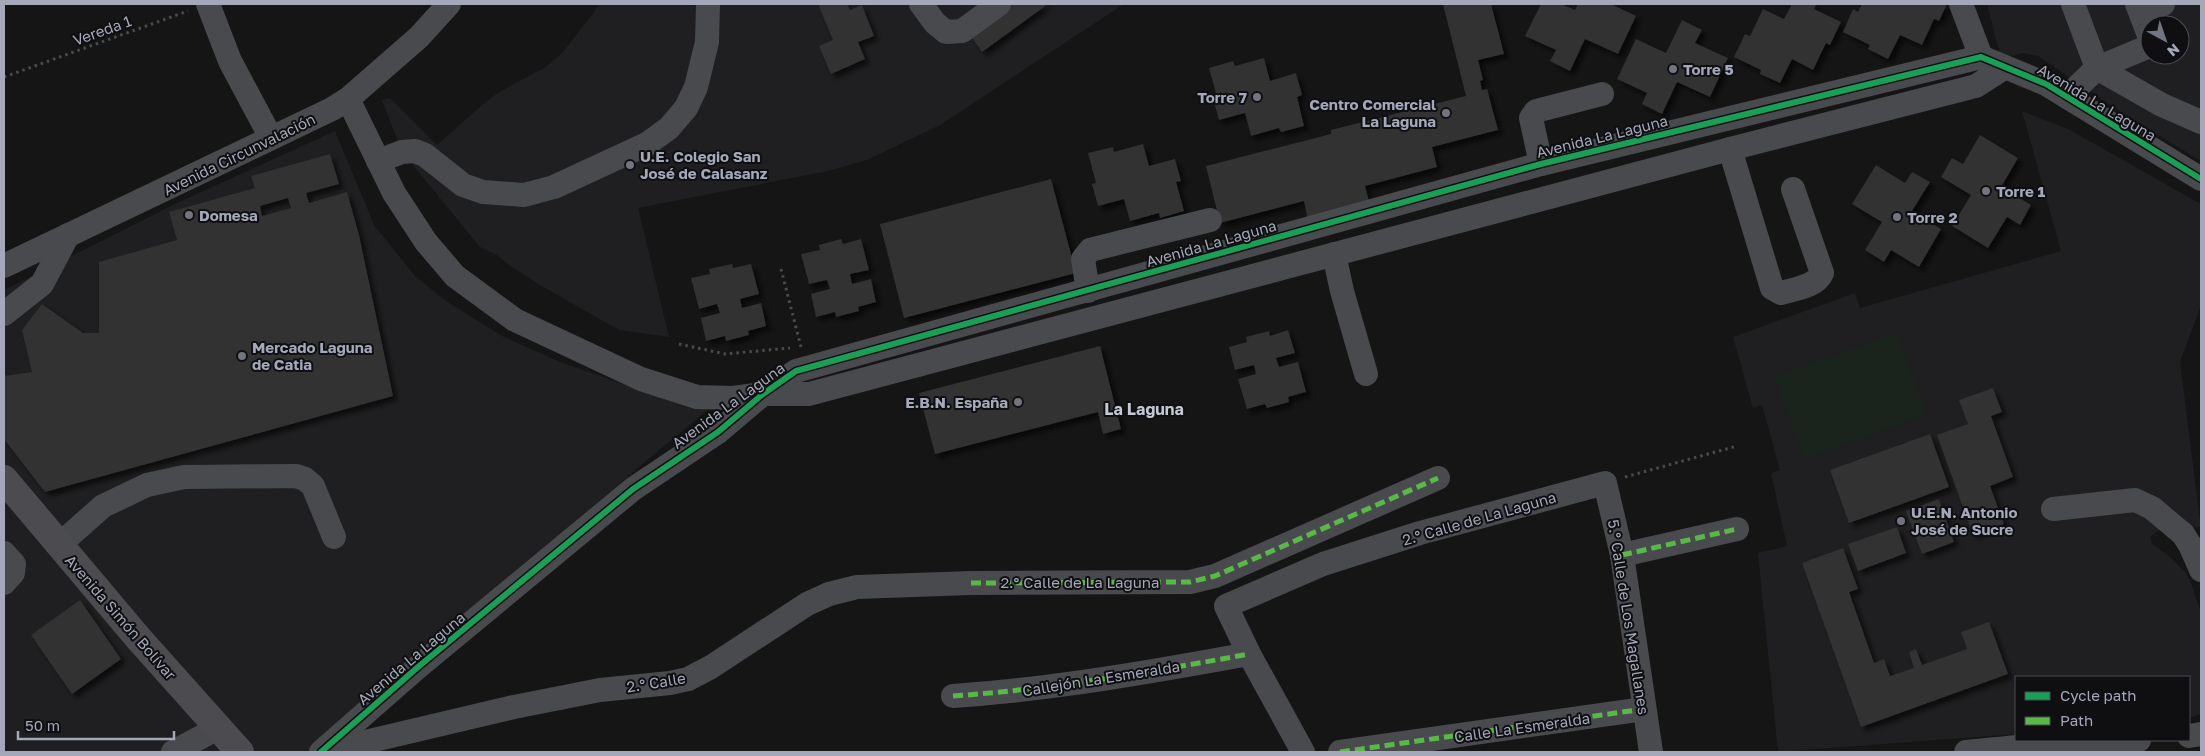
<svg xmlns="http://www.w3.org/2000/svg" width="2205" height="756" font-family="'Golos Text',sans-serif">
<defs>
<filter id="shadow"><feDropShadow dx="4.5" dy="4.5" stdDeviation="2.5" flood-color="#0009"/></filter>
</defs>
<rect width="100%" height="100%" fill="#151515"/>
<g fill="#1f1f21" fill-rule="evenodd">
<polygon points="600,4 1124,4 940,125 867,160 828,171 638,208 669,337 619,330 540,285 506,263 497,255 480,247 402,152 382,100 390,98 437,145 482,105 499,92 546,67 563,52"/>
<path d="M1987,4H2201V161L2125,115L2038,56L2023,53L2001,58ZM2150,25H2180V55H2150Z"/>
<polygon points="2022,111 2068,129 2201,204 2201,305 2180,362 2201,527 2160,530 2150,537 2152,544 2170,557 2185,572 2190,580 2201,612 2201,714 2189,718 2189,677 2016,677 2016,734 1778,752 1758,553 1787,546 1771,473 1780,470 1762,405 1753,408 1733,337 1855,293 1860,308 2061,251"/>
<polygon points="335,131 374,225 415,276 446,301 502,336 560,362 623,384 709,409 652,456 307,752 4,752 4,290 177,203"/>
</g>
<polygon fill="#1b231d" points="1897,332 1927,415 1804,459 1774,377"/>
<g fill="#313133" fill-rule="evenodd" filter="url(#shadow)">
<polygon points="818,4 847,4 850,10 862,5 874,36 858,42 865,59 831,74 819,46 833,40"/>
<polygon points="1014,4 1048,4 982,52 970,35"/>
<polygon points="1443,4 1491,4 1504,54 1478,60 1483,80 1480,81 1482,90 1487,89 1498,130 1432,147 1437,167 1365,186 1370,205 1308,221 1304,201 1220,223 1206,166 1331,134 1331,130 1466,96"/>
<polygon points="1541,4 1561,4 1575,10 1578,4 1611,4 1636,16 1618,54 1585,39 1570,71 1550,61 1556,50 1525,36"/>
<polygon points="1792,4 1814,4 1816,5 1814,9 1841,22 1830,45 1826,43 1813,70 1792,59 1780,83 1760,74 1761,70 1734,57 1745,34 1750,36 1763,9 1784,19"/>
<polygon points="1862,4 1947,4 1939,21 1934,19 1922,45 1900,35 1888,59 1868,49 1870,45 1843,32 1853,9 1858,12"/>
<polygon points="1682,20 1702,30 1695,43 1728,58 1710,97 1677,82 1662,114 1642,104 1647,93 1617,79 1636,39 1666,53"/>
<polygon points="1264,58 1270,81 1296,73 1302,95 1297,97 1304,126 1281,132 1279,128 1251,136 1245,113 1219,120 1213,98 1217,97 1209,68 1233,61 1235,66"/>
<polygon points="1980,135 2018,158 2001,187 2031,205 2020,225 2007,217 1988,248 1952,226 1971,195 1941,177 1952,158 1963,164"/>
<polygon points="1143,144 1149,166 1175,159 1181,181 1176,182 1184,211 1160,218 1159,213 1130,221 1124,199 1098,206 1092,184 1096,183 1088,153 1113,147 1114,152"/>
<path d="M330,154L339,184L306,193L309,203L347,192L359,235L393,396L45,492L4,439V376L32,372L22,330L42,304L83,333H99V262L177,240L169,212L255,188L251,176ZM288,198L291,208L262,216L260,206Z"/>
<polygon points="1876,165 1905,183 1912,172 1930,182 1912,211 1941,229 1919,267 1891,250 1884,262 1865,250 1882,222 1852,204"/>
<polygon points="1051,179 1076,273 904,318 880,224"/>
<polygon points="841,239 843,244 861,239 869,270 850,274 852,284 871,279 876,302 858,307 859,311 836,317 835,312 816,317 811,294 830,289 827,280 809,284 801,254 820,250 819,245"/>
<polygon points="732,264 733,268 751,264 759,294 740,299 742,308 761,303 766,326 748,331 749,335 726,341 725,336 706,341 701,318 720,313 717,304 699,309 691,278 710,274 709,269"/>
<polygon points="1288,330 1295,353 1276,358 1279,367 1298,362 1306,392 1288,397 1289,402 1267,408 1265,404 1247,409 1238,379 1256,374 1254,365 1235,370 1229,347 1247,342 1246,337 1269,331 1270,336"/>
<polygon points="1100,346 1121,429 1103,434 1098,412 935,454 919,393"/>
<polygon points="1993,388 2002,412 1991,416 2013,477 1990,486 2004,524 1973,535 1937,435 1968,424 1959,400"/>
<polygon points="1930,434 1949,487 1849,523 1830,470"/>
<polygon points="1939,499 1954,542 1922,554 1906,511"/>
<polygon points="1897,527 1906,553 1858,571 1848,544"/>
<polygon points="1843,548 1858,589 1849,592 1874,663 1884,659 1890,676 1914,668 1909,652 1916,649 1922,665 1967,649 1961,632 1989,622 2008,674 1861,727 1802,563"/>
<polygon points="80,600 121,659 72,694 31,635"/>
</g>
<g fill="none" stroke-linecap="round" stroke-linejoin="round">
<g stroke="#4a4b50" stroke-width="3" stroke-dasharray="2.5 4" stroke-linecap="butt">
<polyline points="4,77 188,11"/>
<polyline points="781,269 801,347"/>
<polyline points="679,344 725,354 790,348"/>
<polyline points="1625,477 1737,446"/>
</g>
<g stroke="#494a4e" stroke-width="24">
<polyline points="208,4 230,61 271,138"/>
<polyline points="921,4 935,23 946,32 962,31 999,4"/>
<polyline points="1961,4 1981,57"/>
<polyline points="2073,4 2097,68 2162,105 2201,122"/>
<polyline points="2137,4 2150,38"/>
<polyline points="2142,16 2163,4"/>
<polyline points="2067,97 2097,68 2145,48 2149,45 2150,41"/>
<polyline points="348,99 394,193 426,242 455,276 515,320 641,379 697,397 733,398 763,394 809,394 1730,149 1976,86 2004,68"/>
<path d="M1730,149L1772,288L1781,293C1794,289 1816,287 1822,273L1793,189"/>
<polyline points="378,161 402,152 415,151 425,155 463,185 483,192 524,195 554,187 647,144 669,128 686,108 696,87 707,42 708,4"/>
<polyline points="1541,164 1531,118 1536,111 1602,94"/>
<polyline points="1334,254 1342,291 1366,374"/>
<polyline points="4,266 332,109 348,99 419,37 449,4"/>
<polyline points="1088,291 1083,259 1090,250 1210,220"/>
<polyline points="4,314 42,284 68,235"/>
<polyline points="2053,509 2135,500 2152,508 2183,534 2190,545 2201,570"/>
<polyline points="59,545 103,506 147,485 184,477 296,476 305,479 313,486 334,537"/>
<polyline points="4,553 14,564 13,573 4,583"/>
<polyline points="1622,555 1737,529"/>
<path d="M953,696C1054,689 1150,672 1249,654"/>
<polyline points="2189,736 2201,734"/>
<polyline points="173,752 218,728"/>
<polyline points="321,752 418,667 633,489 718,432 763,394 796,371 1541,164 1981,57 2046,84 2201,179"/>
<polyline points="323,752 514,707 600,690 670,683 688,679 711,667 807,604 829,594 857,587 971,583 1190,582 1215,576 1438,478"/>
<polyline points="1303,752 1249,654 1226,606 1323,564 1420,533 1605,483 1622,555 1651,752"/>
<polyline points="1340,752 1644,709"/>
<polyline points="1966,752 2066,742 2139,740"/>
</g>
<polyline stroke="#4c4c50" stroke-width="28" points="4,479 139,639 240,752"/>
<g stroke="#58b947" stroke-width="5" stroke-dasharray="10 5" stroke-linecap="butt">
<polyline points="1622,555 1737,529"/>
<polyline points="971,583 1190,582 1215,576 1438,478"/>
<path d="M953,696C1054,689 1150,672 1249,654"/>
<polyline points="1340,752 1644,709"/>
</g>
<defs>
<polyline id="cycleway" points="321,752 418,667 633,489 718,432 763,394 796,371 1541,164 1981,57 2046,84 2201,179"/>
</defs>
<use href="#cycleway" stroke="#0f0f11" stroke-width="9"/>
<use href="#cycleway" stroke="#1a9f57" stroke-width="6"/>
</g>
<g fill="#72757f" stroke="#0f0f11" stroke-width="2">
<circle cx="1673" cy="69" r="5"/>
<circle cx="1257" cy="97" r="5"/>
<circle cx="1446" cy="113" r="5"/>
<circle cx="630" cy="165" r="5"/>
<circle cx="1986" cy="191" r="5"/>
<circle cx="189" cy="215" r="5"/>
<circle cx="1897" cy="217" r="5"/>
<circle cx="242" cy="356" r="5"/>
<circle cx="1018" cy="402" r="5"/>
<circle cx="1901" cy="521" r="5"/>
</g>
<g text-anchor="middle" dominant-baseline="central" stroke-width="4" stroke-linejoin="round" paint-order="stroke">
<g font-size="15" fill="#a4a8b8" stroke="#0f0f11">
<text transform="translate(102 30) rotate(-20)">Vereda 1</text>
<text transform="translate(2097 102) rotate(31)">Avenida La Laguna</text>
<text transform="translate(1602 136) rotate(-14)">Avenida La Laguna</text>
<text transform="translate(239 154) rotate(-26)">Avenida Circunvalación</text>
<text transform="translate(1211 243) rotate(-16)">Avenida La Laguna</text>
<text transform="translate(728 405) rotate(-36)">Avenida La Laguna</text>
<text transform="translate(1479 518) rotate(-16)">2.° Calle de La Laguna</text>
<text x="1080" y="582">2.° Calle de La Laguna</text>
<text transform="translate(121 617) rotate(49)">Avenida Simón Bolívar</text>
<text transform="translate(1629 617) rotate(81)">5.° Calle de Los Magallanes</text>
<text transform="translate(411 658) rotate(-40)">Avenida La Laguna</text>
<text transform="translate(1101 678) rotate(-9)">Callejón La Esmeralda</text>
<text transform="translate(656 682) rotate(-9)">2.° Calle</text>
<text transform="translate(1522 727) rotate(-8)">Calle La Esmeralda</text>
</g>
<g font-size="15" font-weight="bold" fill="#a4a8b8" stroke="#0f0f11" text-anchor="start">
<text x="1683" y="69">Torre 5</text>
<text x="1247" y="97" text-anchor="end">Torre 7</text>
<text x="1436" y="104" text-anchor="end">Centro Comercial<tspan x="1436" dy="17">La Laguna</tspan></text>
<text x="640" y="156">U.E. Colegio San<tspan x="640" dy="17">José de Calasanz</tspan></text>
<text x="1996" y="191">Torre 1</text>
<text x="199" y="215">Domesa</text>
<text x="1907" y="217">Torre 2</text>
<text x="252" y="347">Mercado Laguna<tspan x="252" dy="17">de Catia</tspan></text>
<text x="1008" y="402" text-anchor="end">E.B.N. España</text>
<text x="1911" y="512">U.E.N. Antonio<tspan x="1911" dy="17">José de Sucre</tspan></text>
</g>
<g font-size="16" font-weight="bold" fill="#c6c8d3" stroke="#0f0f11">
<text x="1144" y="409">La Laguna</text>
</g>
</g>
<rect width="2205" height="756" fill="none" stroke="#a4a8b8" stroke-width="10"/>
<rect x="2015" y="676" width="175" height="65" fill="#0f0f11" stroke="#4b4c54"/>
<rect x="2025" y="692" width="25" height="8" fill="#1a9f57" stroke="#4b4c54"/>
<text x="2060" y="701" font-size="15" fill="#a4a8b8">Cycle path</text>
<rect x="2025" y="717" width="25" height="8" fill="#58b947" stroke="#4b4c54"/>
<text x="2060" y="726" font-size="15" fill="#a4a8b8">Path</text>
<g transform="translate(2165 40) rotate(140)"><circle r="24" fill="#0f0f11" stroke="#4b4c54"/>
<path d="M0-4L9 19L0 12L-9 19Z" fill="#72757f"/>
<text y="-8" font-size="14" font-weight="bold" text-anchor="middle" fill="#a4a8b8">N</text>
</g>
<path d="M18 731v8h156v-8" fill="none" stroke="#a4a8b8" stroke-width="2.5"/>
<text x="25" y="731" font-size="15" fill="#a4a8b8" stroke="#0f0f11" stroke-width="4" paint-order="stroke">50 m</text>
</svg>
